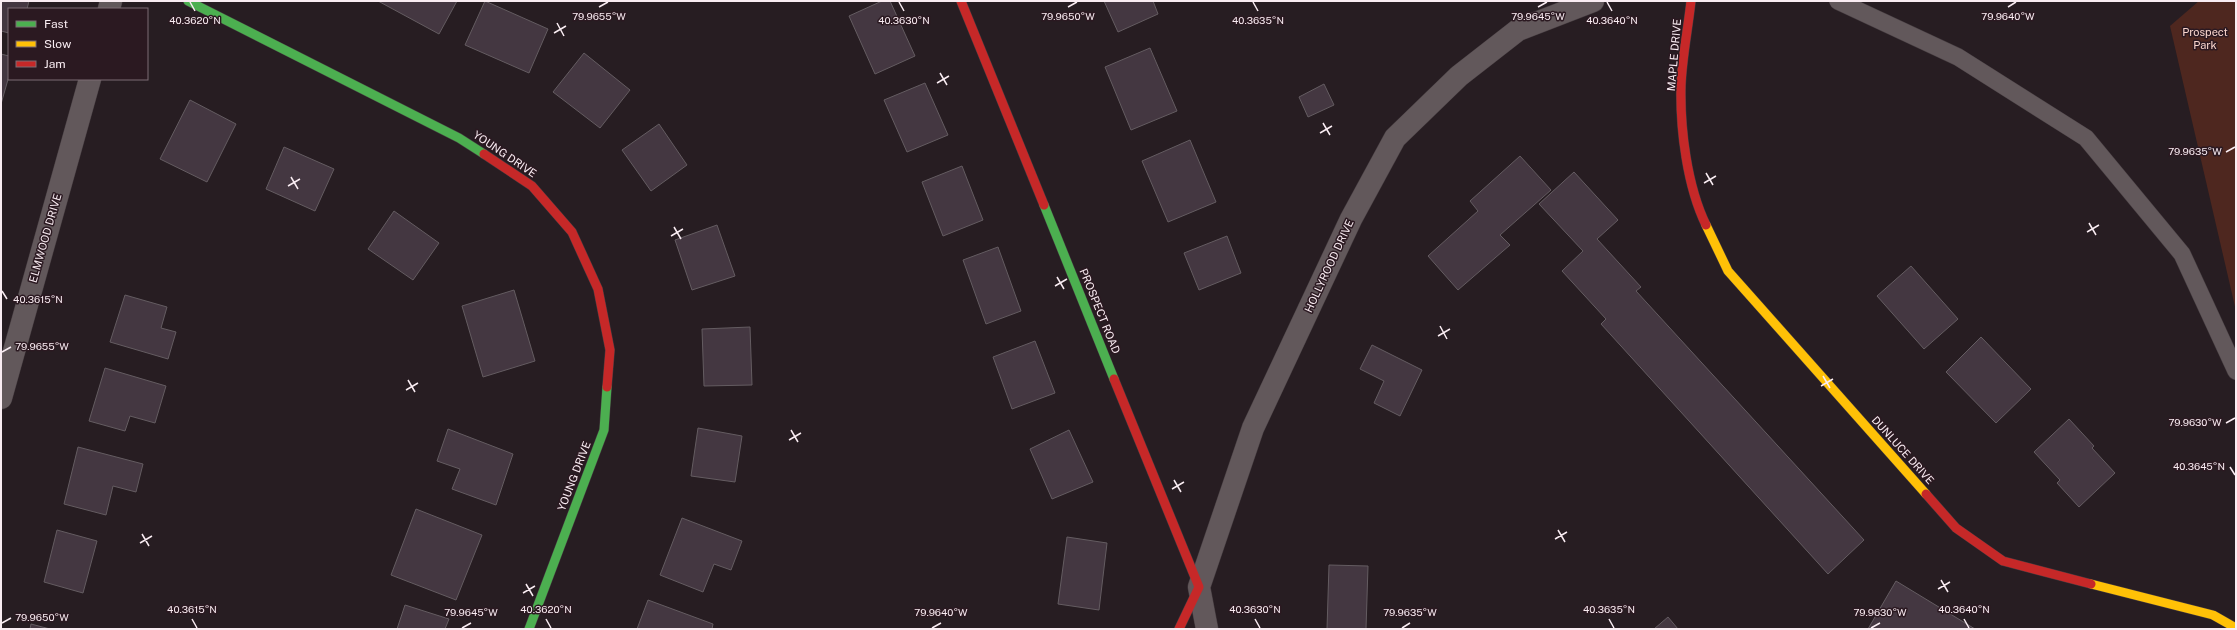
<svg xmlns="http://www.w3.org/2000/svg" width="2237" height="630" font-family="'Public Sans',sans-serif">
<rect width="100%" height="100%" fill="#271d22"/>
<polygon fill="#4e271f" points="2199,1 2236,1 2236,311 2170,26"/>
<g fill="#443741" stroke="#645c61">
<polygon points="1,1 29,1 27,9 9,9 9,33 1,31"/>
<polygon points="378,1 457,1 439,34"/>
<polygon points="485,1 548,29 529,73 465,45"/>
<polygon points="882,1 890,1 915,56 875,74 849,16"/>
<polygon points="1104,1 1153,1 1158,14 1118,32"/>
<polygon points="1150,48 1177,111 1131,130 1105,67"/>
<polygon points="584,53 630,90 600,128 553,92"/>
<polygon points="1,54 9,56 9,76 1,104"/>
<polygon points="925,83 948,135 907,152 884,100"/>
<polygon points="1324,84 1334,105 1308,117 1299,97"/>
<polygon points="190,100 236,124 207,182 160,159"/>
<polygon points="659,124 687,165 651,191 622,150"/>
<polygon points="1190,140 1216,202 1168,222 1142,161"/>
<polygon points="284,147 334,169 315,211 266,189"/>
<polygon points="1520,156 1551,190 1500,235 1510,245 1458,290 1428,256 1478,211 1470,201"/>
<polygon points="962,166 983,220 943,236 922,182"/>
<polygon points="1574,172 1618,220 1597,239 1641,287 1636,291 1864,540 1828,574 1601,324 1606,319 1562,271 1583,251 1539,204"/>
<polygon points="394,211 439,243 413,280 368,249"/>
<polygon points="717,225 735,276 692,290 675,240"/>
<polygon points="1227,236 1241,273 1199,290 1184,253"/>
<polygon points="998,247 1021,311 986,324 963,260"/>
<polygon points="1911,266 1958,319 1924,349 1877,296"/>
<polygon points="514,290 535,361 483,377 462,306"/>
<polygon points="125,295 167,307 161,328 176,332 168,359 110,342"/>
<polygon points="750,327 752,385 704,386 702,329"/>
<polygon points="1981,337 2031,389 1996,423 1946,372"/>
<polygon points="1035,341 1055,393 1012,409 993,357"/>
<polygon points="1372,345 1422,370 1400,416 1374,403 1384,381 1360,369"/>
<polygon points="105,368 166,386 155,423 130,416 125,431 89,421"/>
<polygon points="2069,419 2094,446 2092,448 2115,473 2079,507 2057,483 2060,480 2034,452"/>
<polygon points="698,428 742,436 735,482 691,476"/>
<polygon points="448,429 513,454 496,505 452,489 460,469 437,461"/>
<polygon points="1069,430 1093,482 1052,499 1030,449"/>
<polygon points="78,447 143,464 136,492 113,486 106,515 64,504"/>
<polygon points="416,509 482,535 456,600 391,575"/>
<polygon points="682,518 742,541 731,570 714,564 703,592 660,575"/>
<polygon points="57,530 97,541 83,593 44,582"/>
<polygon points="1067,537 1107,543 1099,610 1058,604"/>
<polygon points="1329,565 1368,566 1366,629 1327,629"/>
<polygon points="1896,581 1975,629 1868,629"/>
<polygon points="648,600 713,624 712,629 637,629"/>
<polygon points="405,605 449,619 445,629 397,629"/>
<polygon points="1668,617 1678,629 1654,629"/>
<polygon points="31,624 50,629 30,629"/>
</g>
<g fill="none" stroke-linecap="round" stroke-linejoin="round">
<defs>
<polyline id="lane" points="1838,1 1958,57 2086,138 2182,254 2236,371"/>
<g id="street">
<polyline points="109,9 111,1"/>
<polyline points="1,398 90,79"/>
<polyline points="1207,629 1199,587 1253,428 1351,219 1395,138 1459,76 1518,30 1593,1"/>
</g>
<g id="fast">
<polyline points="188,1 459,138 484,154"/>
<polyline points="1044,205 1114,379"/>
<polyline points="529,629 604,430 607,387"/>
</g>
<g id="slow">
<polyline points="1706,225 1728,271 1926,494"/>
<polyline points="2091,584 2213,615 2236,628"/>
</g>
<g id="jam">
<polyline points="961,1 1044,205"/>
<path d="M1691,1C1688,29 1682,58 1681,86C1680,129 1687,186 1706,225"/>
<polyline points="484,154 532,186 572,232 598,289 610,350 607,387"/>
<polyline points="1114,379 1199,587 1179,629"/>
<polyline points="1926,494 1956,528 2003,561 2091,584"/>
</g>
</defs>
<use href="#lane" stroke="#443b3f" stroke-width="18"/>
<use href="#street" stroke="#443b3f" stroke-width="23"/>
<use href="#fast" stroke="#443b3f" stroke-width="10"/>
<use href="#slow" stroke="#443b3f" stroke-width="10"/>
<use href="#jam" stroke="#443b3f" stroke-width="10"/>
<use href="#lane" stroke="#62585b" stroke-width="17"/>
<use href="#street" stroke="#62585b" stroke-width="22"/>
<use href="#fast" stroke="#4caf50" stroke-width="9"/>
<use href="#slow" stroke="#ffc107" stroke-width="9"/>
<use href="#jam" stroke="#c62828" stroke-width="9"/>
</g>
<path fill="none" stroke="#f9ecf2" stroke-width="1.5" d="M190,2L195,11M899,2L904,11M1253,2L1258,11M1607,2L1612,11M599,7L608,2M1068,7L1077,2M1538,7L1547,2M2008,7L2016,2M557,23L564,36M554,33L566,26M940,73L947,85M937,83L949,76M1323,123L1330,135M1320,133L1332,126M2226,152L2235,147M1706,173L1713,185M291,177L298,189M1704,183L1716,176M288,186L300,179M2089,223L2096,235M674,227L681,239M2087,232L2099,225M671,236L683,229M1057,277L1064,289M1055,286L1067,279M2,291L7,299M1440,326L1447,339M1438,336L1450,329M2,352L11,347M1823,376L1830,388M408,380L415,392M1821,386L1833,379M406,390L418,383M2226,423L2235,418M791,430L798,442M789,440L801,433M2230,467L2235,475M1174,480L1181,492M1172,489L1184,482M1558,530L1565,542M142,534L149,546M1555,539L1567,532M140,543L152,536M1941,580L1948,592M526,584L533,596M1938,589L1950,582M523,593L535,586M192,619L197,628M546,619L551,628M1255,619L1260,628M1609,619L1614,628M1964,619L1969,628M2,623L11,618M462,628L471,623M932,628L941,623M1402,628L1410,623M1871,628L1880,623"/>
<g text-anchor="middle" dominant-baseline="central" stroke-width="3" stroke-linejoin="round" paint-order="stroke">
<g font-size="11" fill="#f9d5cd" stroke="#2b1921">
<text x="2205" y="32">Prospect<tspan x="2205" dy="13">Park</tspan></text>
</g>
<g font-size="11" fill="#f9ecf2" stroke="#2b1921">
<text transform="translate(1674 55) rotate(-85)">MAPLE DRIVE</text>
<text transform="translate(505 154) rotate(34)">YOUNG DRIVE</text>
<text transform="translate(45 238) rotate(-74)">ELMWOOD DRIVE</text>
<text transform="translate(1329 266) rotate(-65)">HOLLYROOD DRIVE</text>
<text transform="translate(1100 311) rotate(68)">PROSPECT ROAD</text>
<text transform="translate(1903 450) rotate(48)">DUNLUCE DRIVE</text>
<text transform="translate(574 476) rotate(-69)">YOUNG DRIVE</text>
</g>
</g>
<g font-size="10" text-anchor="middle" fill="#f9ecf2" stroke="#2b1921" stroke-width="3" stroke-linejoin="round" paint-order="stroke">
<text x="599" y="20">79.9655°W</text>
<text x="1068" y="20">79.9650°W</text>
<text x="1538" y="20">79.9645°W</text>
<text x="2008" y="20">79.9640°W</text>
<text x="195" y="24">40.3620°N</text>
<text x="904" y="24">40.3630°N</text>
<text x="1258" y="24">40.3635°N</text>
<text x="1612" y="24">40.3640°N</text>
<text x="2195" y="155">79.9635°W</text>
<text x="38" y="303">40.3615°N</text>
<text x="42" y="350">79.9655°W</text>
<text x="2195" y="426">79.9630°W</text>
<text x="2199" y="470">40.3645°N</text>
<text x="192" y="613">40.3615°N</text>
<text x="546" y="613">40.3620°N</text>
<text x="1255" y="613">40.3630°N</text>
<text x="1609" y="613">40.3635°N</text>
<text x="1964" y="613">40.3640°N</text>
<text x="471" y="616">79.9645°W</text>
<text x="941" y="616">79.9640°W</text>
<text x="1410" y="616">79.9635°W</text>
<text x="1880" y="616">79.9630°W</text>
<text x="42" y="621">79.9650°W</text>
</g>
<rect width="2237" height="630" fill="none" stroke="#f9ecf2" stroke-width="4"/>
<rect x="8" y="8" width="140" height="72" fill="#2b1921" stroke="#7d6d75"/>
<rect x="16" y="21" width="20" height="6" fill="#4caf50" stroke="#7d6d75"/>
<text x="44" y="28" font-size="12" fill="#f9ecf2">Fast</text>
<rect x="16" y="41" width="20" height="6" fill="#ffc107" stroke="#7d6d75"/>
<text x="44" y="48" font-size="12" fill="#f9ecf2">Slow</text>
<rect x="16" y="61" width="20" height="6" fill="#c62828" stroke="#7d6d75"/>
<text x="44" y="68" font-size="12" fill="#f9ecf2">Jam</text>
</svg>
